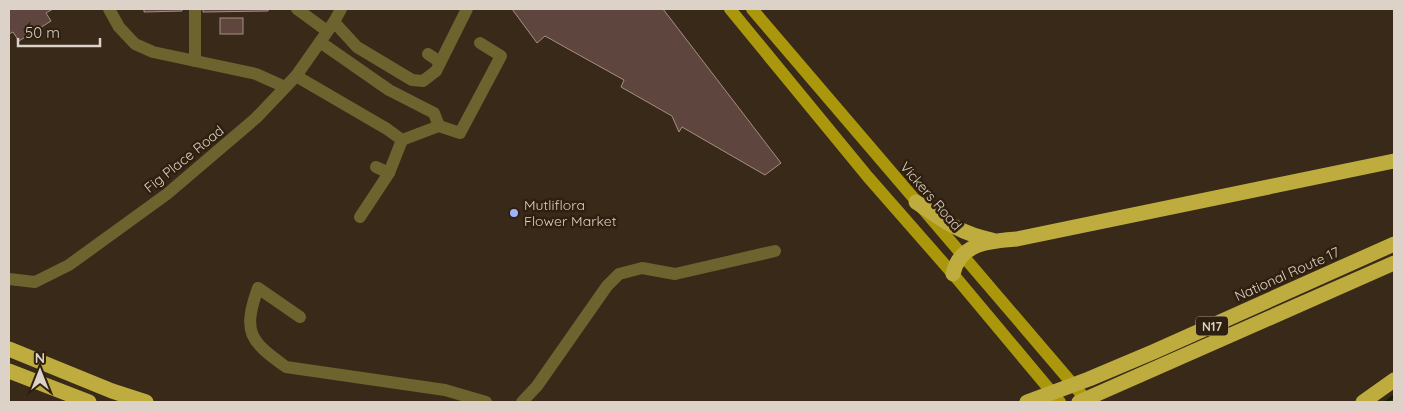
<svg xmlns="http://www.w3.org/2000/svg" width="1403" height="411" font-family="Quicksand,sans-serif">
<rect width="100%" height="100%" fill="#382918"/>
<g fill="none" stroke-linecap="round" stroke-linejoin="round">
<polyline stroke="#112100" stroke-width="3" points="1386,402 1394,396"/>
</g>
<g fill="#5e463e" stroke="#a88d84">
<polygon points="9,9 53,9 46,13 51,21 19,41 13,32 9,34"/>
<polygon points="144,9 182,9 182,11 144,12"/>
<polygon points="203,9 268,9 268,11 203,12"/>
<polygon points="512,9 663,9 781,163 765,175 682,127 679,132 672,116 621,87 624,80 545,36 537,43"/>
<rect x="220" y="18" width="23" height="16"/>
</g>
<g fill="none" stroke-linecap="round" stroke-linejoin="round">
<g stroke="#6c632e" stroke-width="12">
<polyline points="109,9 119,27 135,44 153,52 256,74 285,87"/>
<polyline points="195,9 195,61"/>
<polyline points="297,9 327,31"/>
<polyline points="334,22 357,47 412,80 423,81 436,71 467,9"/>
<polyline points="320,42 389,90 434,113 439,126"/>
<polyline points="428,54 440,62"/>
<polyline points="296,76 387,129 402,140"/>
<polyline points="402,140 439,126 460,133 501,56 480,43"/>
<polyline points="376,167 389,173"/>
<polyline points="360,217 389,173 402,140"/>
<polyline points="9,279 35,282 69,265 167,194 256,118 296,76 334,22 341,9"/>
<path d="M300,317L258,288C242,333 250,341 286,367L445,390L486,402"/>
<polyline points="522,402 537,386 607,286 619,274 642,268 675,274 775,251"/>
</g>
<g stroke="#ab970b" stroke-width="12">
<polyline points="730,9 868,177 953,274 1060,402"/>
<polyline points="752,9 1088,402"/>
</g>
<g stroke="#bfac3e" stroke-width="15">
<path d="M916,202C942,220 961,234 992,240"/>
<path d="M953,274C960,242 991,241 1017,239L1394,161"/>
<polyline points="9,349 112,391 146,402"/>
<polyline points="9,371 89,402"/>
<polyline points="1027,402 1089,379 1153,352 1394,244"/>
<polyline points="1079,402 1394,263"/>
<polyline points="1363,402 1394,380"/>
</g>
</g>
<circle fill="#9fb3fd" stroke="#2e1f0f" stroke-width="2" cx="514" cy="213" r="5"/>
<g text-anchor="middle" dominant-baseline="central" stroke-width="5" stroke-linejoin="round" paint-order="stroke">
<rect fill="#2e1f0f" stroke="#a89c90" stroke-width="1" x="1196" y="316.5" width="32" height="19" rx="4"/>
<g font-size="12" font-weight="bold" fill="#dcd2c8">
<text x="1212" y="326">N17</text>
</g>
<g font-size="14" fill="#dcd2c8" stroke="#2e1f0f">
<text transform="translate(184 159) rotate(-39)">Fig Place Road</text>
<text transform="translate(931 196) rotate(49)">Vickers Road</text>
<text transform="translate(1287 274) rotate(-24)">National Route 17</text>
</g>
<g font-size="14" fill="#dcd2c8" stroke="#2e1f0f" text-anchor="start">
<text x="524" y="205">Mutliflora<tspan x="524" dy="16">Flower Market</tspan></text>
</g>
</g>
<rect width="1403" height="411" fill="none" stroke="#dcd2c8" stroke-width="20"/>
<g transform="translate(40 371)" stroke="#2e1f0f" stroke-width="4" paint-order="stroke">
<path d="M0-4L9 19L0 12L-9 19Z" fill="#dcd2c8"/>
<text y="-8" font-size="14" font-weight="bold" text-anchor="middle" fill="#dcd2c8">N</text>
</g>
<path d="M18 38v8h82v-8" fill="none" stroke="#dcd2c8" stroke-width="2.5"/>
<text x="25" y="38" font-size="15" fill="#dcd2c8" stroke="#2e1f0f" stroke-width="4" paint-order="stroke">50 m</text>
</svg>
